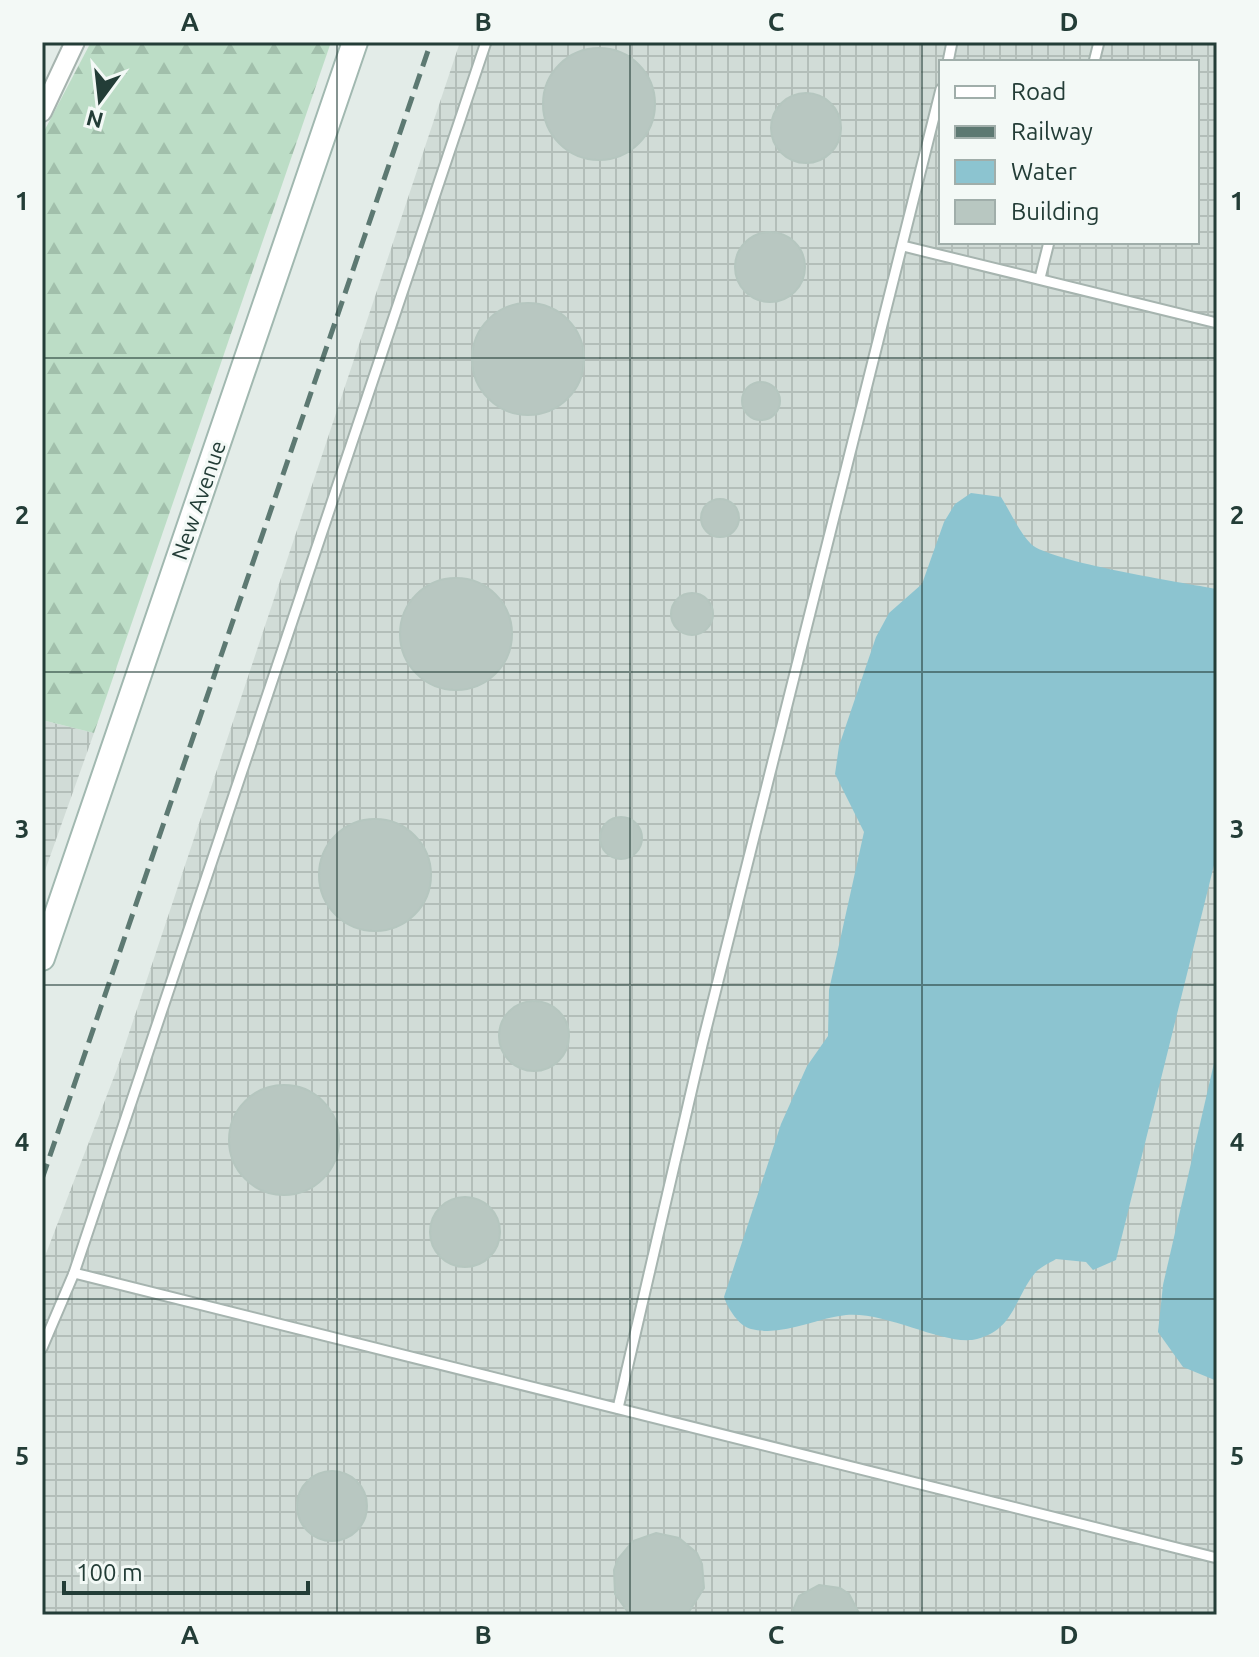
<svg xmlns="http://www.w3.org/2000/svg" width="1259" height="1657" font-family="Ubuntu,sans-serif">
<defs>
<pattern id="industrial-grid" width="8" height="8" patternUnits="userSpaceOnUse" patternTransform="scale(2)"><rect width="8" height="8" fill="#d1dcd7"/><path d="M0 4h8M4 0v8" fill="none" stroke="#b3beb9"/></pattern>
<pattern id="forest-firs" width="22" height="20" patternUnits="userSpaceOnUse" patternTransform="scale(2)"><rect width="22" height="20" fill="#bcddc6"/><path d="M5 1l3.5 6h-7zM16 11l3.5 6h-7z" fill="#a1bfab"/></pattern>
</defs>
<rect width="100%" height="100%" fill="#e3ece8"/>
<g fill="url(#industrial-grid)" fill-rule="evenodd">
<path d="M460,42H1217V1615H42V1264L117,1069ZM941,62H1197V242H941Z"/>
<polygon points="42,720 94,733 42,879"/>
</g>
<polygon fill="url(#forest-firs)" points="91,42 331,42 94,733 42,720 42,135"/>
<g fill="#8cc4d0">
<path d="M971,493L1001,497C1010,511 1019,532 1031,544C1050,562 1184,583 1217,589V853L1116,1260L1093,1270L1086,1262L1056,1259C1050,1263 1040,1267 1035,1273C1015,1297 1014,1330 977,1339C946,1347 887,1311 846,1315C815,1318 783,1337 751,1329C739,1326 728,1309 724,1297L781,1124L807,1066L828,1036L829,990L864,832L835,774L839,746L876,637L889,613L922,584L944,522L955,504Z"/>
<polygon points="1217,1050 1217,1381 1183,1367 1158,1332 1163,1285"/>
</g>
<g fill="#b8c7c1" stroke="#b5c6bf" stroke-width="2">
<circle cx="599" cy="104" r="56"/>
<circle cx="806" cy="128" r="35"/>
<circle cx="770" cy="267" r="35"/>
<circle cx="528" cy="359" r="56"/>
<circle cx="761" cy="401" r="19"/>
<circle cx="720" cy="518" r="19"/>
<circle cx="456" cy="634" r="56"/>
<circle cx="692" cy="614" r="21"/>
<circle cx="621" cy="838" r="21"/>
<circle cx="375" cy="875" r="56"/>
<circle cx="534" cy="1036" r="35"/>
<circle cx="284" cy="1140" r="55"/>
<circle cx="465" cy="1232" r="35"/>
<circle cx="332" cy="1506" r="35"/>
<polygon points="656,1533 679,1538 697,1553 702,1564 704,1588 687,1615 630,1615 615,1594 614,1570 618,1559 633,1541"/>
<polygon points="819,1585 840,1588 849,1594 860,1615 791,1615 799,1596"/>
</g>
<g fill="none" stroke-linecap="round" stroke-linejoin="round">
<defs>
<g id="lane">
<polyline points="948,62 952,42"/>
<polyline points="1094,62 1099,42"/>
<polyline points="903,246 1217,323"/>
<polyline points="1040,278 1049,242"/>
<polyline points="74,1273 1217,1558"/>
<polyline points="42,1348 74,1273 486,42"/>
<polyline points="618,1408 702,1045 941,89"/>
</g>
<polyline id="street" points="42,112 75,42"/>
<polyline id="secondary" points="42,958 355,42"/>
</defs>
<use href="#lane" stroke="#a6b4af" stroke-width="13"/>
<use href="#street" stroke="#a6b4af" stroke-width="22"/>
<use href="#secondary" stroke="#a1b8b0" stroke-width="28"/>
<use href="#lane" stroke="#fff" stroke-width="9"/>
<use href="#street" stroke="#fff" stroke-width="18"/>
<use href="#secondary" stroke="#fff" stroke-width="24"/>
<polyline stroke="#5d7972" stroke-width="5" stroke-dasharray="16 8" stroke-linecap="butt" points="42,1179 431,42"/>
</g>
<path fill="none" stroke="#233d37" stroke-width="2" stroke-opacity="0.55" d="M337,42V1615M630,42V1615M922,42V1615M42,358H1217M42,672H1217M42,985H1217M42,1299H1217"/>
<g text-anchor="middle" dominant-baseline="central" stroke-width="6" stroke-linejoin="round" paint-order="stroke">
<g font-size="22" fill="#233d37" stroke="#f3f9f6">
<text transform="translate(198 500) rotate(-71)">New Avenue</text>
</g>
</g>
<rect width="1259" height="1657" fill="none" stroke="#f3f9f6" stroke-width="88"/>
<rect x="939" y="60" width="260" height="184" fill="#f3f9f6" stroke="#a0aeaa" stroke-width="2"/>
<rect x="955" y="86" width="40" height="12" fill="#ffffff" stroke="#a0aeaa" stroke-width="2"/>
<text x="1011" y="100" font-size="24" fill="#233d37">Road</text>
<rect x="955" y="126" width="40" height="12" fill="#5d7972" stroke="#a0aeaa" stroke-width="2"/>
<text x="1011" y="140" font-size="24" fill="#233d37">Railway</text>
<rect x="955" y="160" width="40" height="24" fill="#8cc4d0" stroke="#a0aeaa" stroke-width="2"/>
<text x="1011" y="180" font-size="24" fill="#233d37">Water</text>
<rect x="955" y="200" width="40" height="24" fill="#b8c7c1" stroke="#a0aeaa" stroke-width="2"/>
<text x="1011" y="220" font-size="24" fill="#233d37">Building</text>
<g transform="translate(100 100) rotate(195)" stroke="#f3f9f6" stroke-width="6" paint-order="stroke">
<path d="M0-6L14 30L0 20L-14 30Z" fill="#233d37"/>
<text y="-12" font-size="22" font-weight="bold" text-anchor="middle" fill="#233d37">N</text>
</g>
<path d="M64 1581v12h244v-12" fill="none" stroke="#233d37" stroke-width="4"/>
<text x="76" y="1581" font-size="24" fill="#233d37" stroke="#f3f9f6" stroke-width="6" paint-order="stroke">100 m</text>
<rect x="44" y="44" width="1171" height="1569" fill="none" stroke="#233d37" stroke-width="3"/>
<g font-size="26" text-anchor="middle" font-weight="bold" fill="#233d37">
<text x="190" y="31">A</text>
<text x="483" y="31">B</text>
<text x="776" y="31">C</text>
<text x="1069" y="31">D</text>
<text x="22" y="210">1</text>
<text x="1237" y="210">1</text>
<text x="22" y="524">2</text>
<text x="1237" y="524">2</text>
<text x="22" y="838">3</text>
<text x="1237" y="838">3</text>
<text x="22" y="1151">4</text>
<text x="1237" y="1151">4</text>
<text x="22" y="1465">5</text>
<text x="1237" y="1465">5</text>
<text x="190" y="1644">A</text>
<text x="483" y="1644">B</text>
<text x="776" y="1644">C</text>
<text x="1069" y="1644">D</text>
</g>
</svg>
